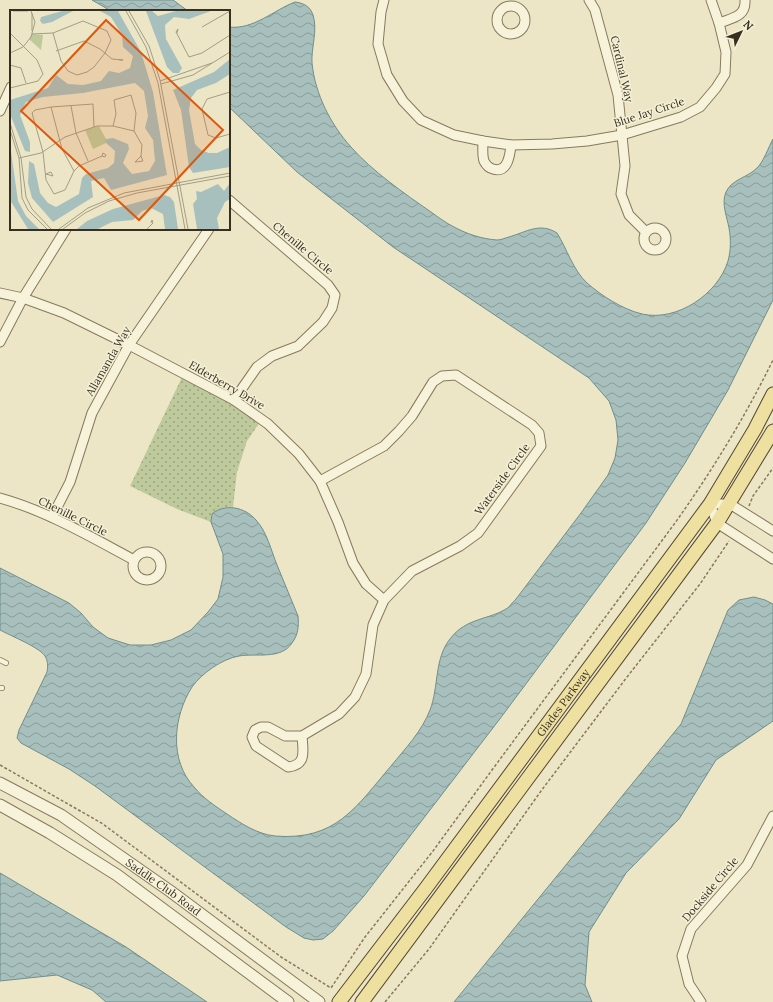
<svg xmlns="http://www.w3.org/2000/svg" width="773" height="1002" font-family="Lora,serif">
<defs>
<pattern id="grass-dots" width="8" height="8" patternUnits="userSpaceOnUse"><rect width="8" height="8" fill="#beca9b"/><path d="M2 2h.1M6 6h.1" fill="none" stroke="#9ba47e" stroke-width="1.8" stroke-linecap="round"/></pattern>
<pattern id="water-waves" width="16" height="10" patternUnits="userSpaceOnUse"><rect width="16" height="10" fill="#a8c0bd"/><path d="M0 5q4-4 8 0t8 0" fill="none" stroke="#8a9c99"/></pattern>
</defs>
<rect width="100%" height="100%" fill="#ece6c7"/>
<polygon fill="url(#grass-dots)" points="184,373 262,419 247,441 237,472 233,507 226,507 212,514 211,522 177,509 130,486"/>
<g fill="url(#water-waves)" stroke="#6f8e8b">
<polygon points="92,0 173,0 188,11 111,11"/>
<path d="M295,2C303,3 310,6 313,15C318,30 311,48 312,63C315,94 331,125 351,147C372,171 405,194 431,212C438,217 446,223 454,227C467,234 482,239 497,240C501,240 505,238 509,237C526,232 540,222 557,233C567,249 573,270 587,283C602,296 622,309 642,314C677,322 718,294 728,261C731,250 731,239 729,228C727,217 721,203 726,192C732,179 747,178 757,168C764,161 768,148 773,139V300L728,390L685,463L646,523L499,720L364,896L333,931L323,939L313,940L304,938L286,927L95,786L69,769L21,743L17,738L19,730L47,672C48,666 48,661 45,656C39,647 11,636 0,630V568L69,603L81,613L93,627L108,638L130,645H151L171,640L191,630L208,612L218,599L223,577V554L211,522L212,514C225,503 245,507 256,520C267,532 271,550 277,565C284,582 291,599 298,616C299,627 298,635 292,643C281,660 256,653 239,656C222,659 202,673 192,687C173,717 169,760 194,787C203,798 215,806 227,814C242,824 257,834 275,836C336,841 356,807 391,766C405,749 422,731 430,710C439,687 434,659 450,639C466,617 491,620 509,607C511,604 514,601 516,599L581,513L608,475L615,458L618,440L616,420L609,401L589,378L393,247L297,172L229,107V27C253,30 274,10 295,2Z"/>
<polygon points="754,597 765,600 773,604 773,721 716,760 679,819 626,873 589,932 585,985 592,1002 454,1002 681,724 728,610 739,600"/>
<polygon points="0,873 126,947 207,1002 106,1002 92,990 57,975 0,981"/>
</g>
<g fill="none" stroke-linecap="round" stroke-linejoin="round">
<defs>
<g id="service">
<polyline points="0,660 6,663"/>
<polyline points="0,688 2,688"/>
</g>
<g id="minor">
<polyline points="384,0 381,12 378,44 387,75 403,101 421,120 454,135 483,141 511,145 552,144 587,141 622,135 681,117 700,107 716,88 725,74 726,52 719,23 711,0"/>
<polyline points="589,0 595,10 618,95 625,166 621,194 629,215 646,232"/>
<circle cx="511" cy="20" r="14"/>
<path d="M719,23C732,18 746,17 745,0"/>
<polyline points="0,111 11,87"/>
<path d="M483,141C483,147 482,155 484,161C486,165 489,168 493,169C508,174 510,154 511,145"/>
<polyline points="229,200 328,285 335,295 332,308 323,322 298,346 272,356 257,367 234,400"/>
<circle cx="655" cy="239" r="11"/>
<polyline points="0,293 23,298 64,313 129,345 234,400 268,424 299,454 320,481 338,522 353,563 366,584 384,600"/>
<polyline points="0,342 23,298 66,229"/>
<path d="M0,498C47,511 91,537 134,560"/>
<polyline points="52,517 70,482 92,413 129,345 209,229"/>
<polyline points="773,531 730,504 710,504 717,523 773,559"/>
<circle cx="147" cy="566" r="14"/>
<path d="M302,736C303,751 307,765 288,767L256,746L252,737L255,730L261,727H268L285,736H302L339,714L355,697L366,674L373,625L384,600L412,571L460,546L478,533L541,446L539,433L532,425L456,375L442,376L433,382L412,416L399,431L384,446L320,481"/>
<polyline points="701,1002 689,984 682,956 691,929 747,865 773,816"/>
</g>
<g id="tertiary">
<path id="s1" d="M0,783L61,815L94,838L170,891L319,1002"/>
<polyline points="0,805 50,833 117,875 288,1002"/>
</g>
<g id="primary">
<path id="s2" d="M339,1002L426,888L710,504L755,429L773,394"/>
<polyline points="362,1002 717,523 773,431"/>
</g>
</defs>
<use href="#service" stroke="#87795d" stroke-width="6"/>
<use href="#minor" stroke="#87795d" stroke-width="11"/>
<use href="#tertiary" stroke="#87795d" stroke-width="13"/>
<use href="#primary" stroke="#554731" stroke-width="15"/>
<g stroke="#87795d" stroke-width="1.5" stroke-dasharray="3 2" stroke-linecap="butt">
<polyline points="749,506 753,496 773,468"/>
<path d="M0,765L103,824L281,957L331,988L365,937L433,851L492,770L675,523C712,471 745,417 773,360"/>
<polyline points="385,1002 429,949 541,791 627,677 700,584 729,541"/>
</g>
<use href="#service" stroke="#f7f3da" stroke-width="4.5"/>
<use href="#minor" stroke="#f7f3da" stroke-width="9"/>
<use href="#tertiary" stroke="#f7f3da" stroke-width="11"/>
<use href="#primary" stroke="#ede0a1" stroke-width="13"/>
</g>
<g text-anchor="middle" dominant-baseline="central" stroke-width="3" stroke-linejoin="round" paint-order="stroke">
<g font-size="11" fill="#382f20" stroke="#f4f0d6">
<text transform="translate(622 69) rotate(77)">Cardinal Way</text>
<text transform="translate(649 112) rotate(-18)">Blue Jay Circle</text>
<text transform="translate(303 248) rotate(40)">Chenille Circle</text>
<text transform="translate(108 361) rotate(-60)">Allamanda Way</text>
<text transform="translate(227 385) rotate(30)">Elderberry Drive</text>
<text transform="translate(502 479) rotate(-54)">Waterside Circle</text>
<text transform="translate(73 516) rotate(26)">Chenille Circle</text>
<text stroke="none"><textPath href="#s2" startOffset="374">Glades Parkway</textPath></text>
<text stroke="none"><textPath href="#s1" startOffset="194">Saddle Club Road</textPath></text>
<text transform="translate(710 889) rotate(-50)">Dockside Circle</text>
</g>
</g>
<g transform="translate(10 10)">
<rect width="220" height="220" fill="#ece6c7"/>
<path d="M22,24L33,25L31,40L19,29ZM89,116L96,129V133L83,139L75,120Z" fill="#beca9b"/>
<path d="M52,1H63L42,12L33,14L30,11L31,7ZM90,1H108L131,42L143,82L157,165L101,180L94,168L81,171L83,187L43,212L22,188L18,173L19,151L24,154L30,183L38,193L46,197L69,184L72,168L76,164L98,158L104,153L105,141L95,132L96,129L103,128L118,134L119,139L113,153L122,164L139,161L145,151L143,130L135,118L138,106L134,81L125,73L73,83L33,87L16,92L10,105L20,132V142L15,141L0,104V90L38,78L46,65L58,74L73,75L91,71L99,61L109,63L120,58L123,46L113,37L112,25L101,7ZM136,1H142L148,6L166,1H201L179,9L164,7L155,15L156,29L172,58L169,63H163L157,57ZM220,49V64L206,73L187,80L181,88L179,100L185,134L191,140L199,143H207L220,137V157L183,163L179,157L171,100L163,80L204,62ZM0,134L8,191L16,206L29,219H18L0,190ZM220,173V189L215,192L207,208L209,219H187L183,194L187,189L186,181L191,182L208,174L214,181ZM154,185L160,187L164,192L168,219H155L153,204L141,198L132,201L123,210L102,212L88,219H67L77,211L103,199Z" fill="#a8c0bd"/>
<path fill="none" stroke="#a49d84" stroke-width="1" d="M3,1H18M116,1L136,37L148,73L175,219M119,1L139,36L150,70L178,219M22,3V21M192,17L220,1M0,23L27,50L33,64L28,71L0,78M167,23L168,19L166,22L179,47L192,43L220,25M22,24L43,23L51,51L58,61L67,65L77,62L84,57L95,43L101,30L97,21L73,11L43,23M46,41L74,31L90,39L102,49L113,50H109M0,43L13,37L21,27L25,12L21,1M0,55L11,58L16,73M150,71L202,53M151,74L183,65L220,42M220,82L197,89L192,99L198,125L206,128L220,124M61,96L66,123L78,151M41,97L52,139L64,161M0,113L11,148L16,187L22,199L41,219M103,116L106,104L104,90L121,85L126,103L124,121L132,135L131,146L125,152L133,151L131,146M84,117L83,94L41,97L25,100L22,103L33,142L36,170L44,184L55,180L64,161L69,156L92,146L95,147L96,145L93,143L92,146M0,120L9,148L12,188L18,200L37,219M9,148L31,143L55,127L87,116H103L124,121M41,162L43,166L36,164ZM49,219L78,198L114,183L220,163M53,219L75,203L99,191L127,183L220,166M137,219L143,213L142,210L141,213"/>
<path fill="#df570d" fill-opacity="0.15" stroke="#df570d" stroke-width="2" d="M96,10L213,120L129,210L11,101Z"/>
<rect width="220" height="220" fill="none" stroke="#382f20" stroke-width="2"/>
</g>
<g transform="translate(741 32) rotate(47)" stroke="#f4f0d6" stroke-width="3" paint-order="stroke">
<path d="M0-3L7 15L0 10L-7 15Z" fill="#382f20"/>
<text y="-6" font-size="11" font-weight="bold" text-anchor="middle" fill="#382f20">N</text>
</g>
</svg>
